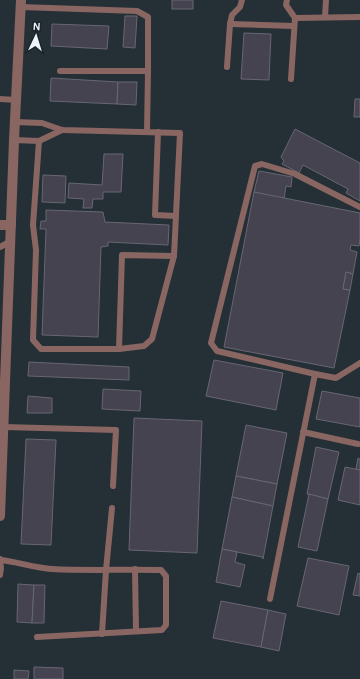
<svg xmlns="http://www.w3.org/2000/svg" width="360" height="679" font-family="Karla,sans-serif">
<rect width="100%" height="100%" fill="#242f36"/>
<g fill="#45434f" stroke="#686673">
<rect x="172" y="0" width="21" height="9"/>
<polygon points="125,16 137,16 135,48 123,47"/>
<polygon points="52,24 109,26 107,49 51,46"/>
<polygon points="244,33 271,34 269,80 241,79"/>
<polygon points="51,78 118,82 117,104 50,101"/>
<polygon points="118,82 137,82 136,105 117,104"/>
<polygon points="355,99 360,99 360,117 354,117"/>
<polygon points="295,129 360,163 360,201 346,193 348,189 303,165 299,173 282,164 284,161 281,157"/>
<polygon points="104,154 123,154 121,192 103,192 103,199 93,199 92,208 83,208 84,199 68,198 69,183 102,185"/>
<polygon points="259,171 292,177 291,187 286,186 284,199 254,192"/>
<polygon points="43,175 66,176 65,203 42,202"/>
<polygon points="254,192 360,213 360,239 359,246 351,245 350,250 357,252 353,274 346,272 343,289 350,290 334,368 224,347"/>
<polygon points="46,210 103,212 105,222 169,225 168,245 108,242 108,246 101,247 98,337 42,335 46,229 40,229 41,221 46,221"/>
<polygon points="346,272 353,274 350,290 343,289"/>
<polygon points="214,360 283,373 276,410 206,396"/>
<polygon points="29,362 129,367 129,380 28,376"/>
<polygon points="103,389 141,391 140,411 102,409"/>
<polygon points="322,391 360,398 360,427 316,419"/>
<polygon points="28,396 52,398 52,413 27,413"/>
<polygon points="134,418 202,421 197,553 129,550"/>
<polygon points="246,425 287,433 277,484 236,476"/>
<polygon points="26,439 56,440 51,545 21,544"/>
<polygon points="316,447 339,452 328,499 307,494"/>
<polygon points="358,458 360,459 360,470 356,469"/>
<polygon points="345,467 360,470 360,505 338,500"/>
<polygon points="236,476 277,484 273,506 232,497"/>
<polygon points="309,494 328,499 317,551 298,547"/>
<polygon points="232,497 273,506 263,559 262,557 222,549"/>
<polygon points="222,549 237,552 235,562 245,565 240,587 216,582"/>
<polygon points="308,558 349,566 339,615 297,606"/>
<polygon points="358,573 360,574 360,596 353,595"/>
<polygon points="18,584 34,585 32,623 17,622"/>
<polygon points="34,585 45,585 44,623 32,623"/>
<polygon points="221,601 268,610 261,647 213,638"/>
<polygon points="268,610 286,614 279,651 261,647"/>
<polygon points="34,667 63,668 63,679 34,679"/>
<polygon points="14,670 29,671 28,679 14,679"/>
</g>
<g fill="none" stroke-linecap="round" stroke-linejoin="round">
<g stroke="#8a6662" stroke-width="6">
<polyline points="287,0 286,5 295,18 291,79"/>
<polyline points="21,7 137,11 148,17 148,71"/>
<polyline points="325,17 326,0"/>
<polyline points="295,18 360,17"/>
<polyline points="230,24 294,26"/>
<polyline points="227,67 230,24 232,15 240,7 242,0"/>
<polyline points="60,71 148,71 147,132"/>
<polyline points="0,99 16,100"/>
<polyline points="15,122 42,123 62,130 180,133 174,256 152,339 144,346 119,349 41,349 33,340 36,250 33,225 39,141"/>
<polyline points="158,132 155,215 176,216"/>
<polyline points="14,140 39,141 62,130"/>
<polyline points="0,247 11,241"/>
<polyline points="119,349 122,255 174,256"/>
<polyline points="315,374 217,351 211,343 255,166 262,164 295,174 360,207"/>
<polyline points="4,427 116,430 113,486"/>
<polyline points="303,432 358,444"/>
<polyline points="0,559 1,568 0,575"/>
<path d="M1,560C17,562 36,568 52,569C89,571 125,569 161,570L166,576V625L162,630L37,637"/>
<polyline points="135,569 136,631"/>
<polyline points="270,599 315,374 336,378 360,363"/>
<polyline points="102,634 106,570 112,508"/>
</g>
<g stroke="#8a6662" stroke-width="10">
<polyline points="0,225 11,225"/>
<polyline points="0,516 14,140 21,0"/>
</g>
</g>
<g transform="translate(36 36) rotate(4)" stroke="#1b252c" stroke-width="3" paint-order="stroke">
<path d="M0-3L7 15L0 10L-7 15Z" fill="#eff5fb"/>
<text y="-6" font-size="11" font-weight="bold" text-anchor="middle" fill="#eff5fb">N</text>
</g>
</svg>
